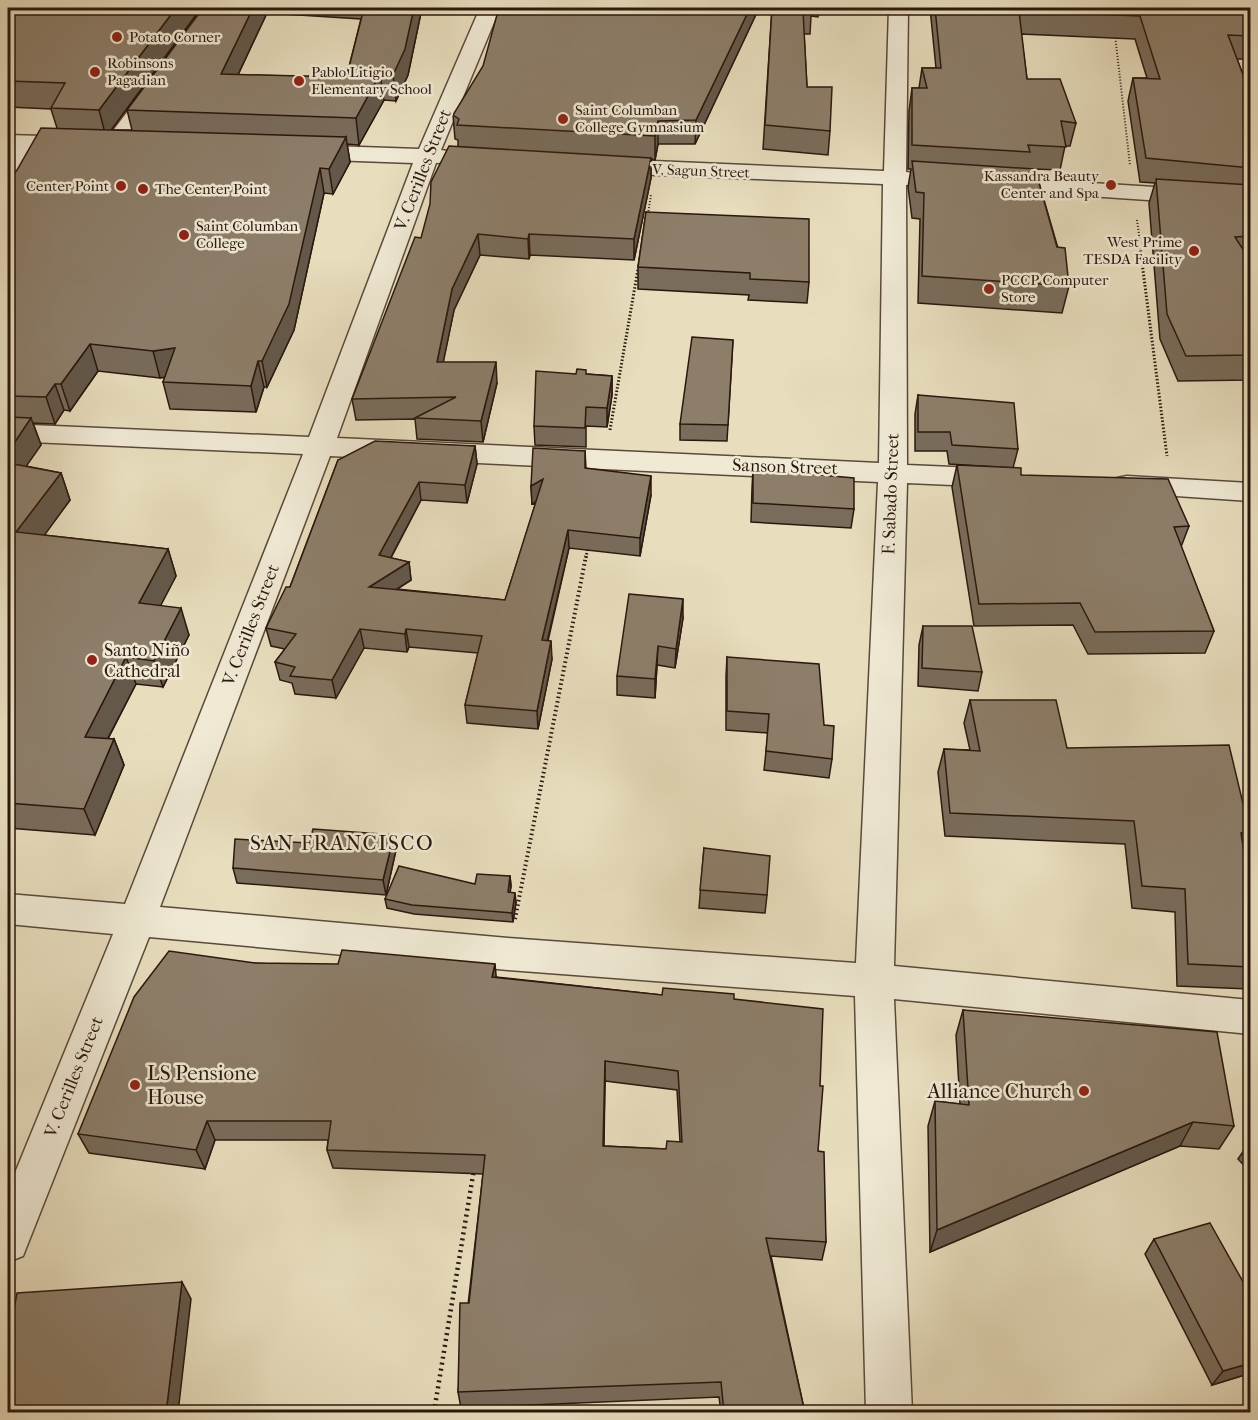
<svg xmlns="http://www.w3.org/2000/svg" width="1258" height="1420" font-family="'IM FELL French Canon',serif">
<rect width="100%" height="100%" fill="#e8debe"/>
<filter id="stains"><feTurbulence type="fractalNoise" baseFrequency=".00333" numOctaves="4"/><feColorMatrix values="0 0 0 0 .2 0 0 0 0 .09 0 0 0 0 .02 0 0 0 .5 -.17"/></filter>
<radialGradient id="worn" r=".72"><stop offset=".6" stop-color="#630" stop-opacity="0"/><stop offset="1" stop-color="#630" stop-opacity=".3"/></radialGradient>
<g fill="none" stroke-linecap="round" stroke-linejoin="round">
<defs>
<g id="minor">
<path d="M480,8H500L441,150L454,152L457,157L454,162L436,163L337,438L879,463L883,184L606,173L598,171L595,166L598,161L606,159L884,171L889,8H908L906,172L925,174L928,179L925,184L906,185L907,465L998,469L1008,472L1012,478L1008,484L998,487L907,483L894,966L1250,1000V1034L894,999L912,1412H866L855,996L508,970L149,937L23,1256L8,1262V1190L113,934L8,924V894L125,904L303,454L8,441V424L309,437L413,163L303,159L295,157L292,152L295,147L303,145L419,149ZM330,456L878,482L856,963L508,938L160,907Z"/>
<polygon points="156,81 163,83 167,87 122,150 106,150 103,145 106,140 149,83"/>
<polygon points="8,135 78,137 86,139 89,144 86,149 36,149 16,176 8,178 8,156 13,149 8,149"/>
<polygon points="995,177 1250,193 1250,207 987,189 984,184 987,179"/>
<polygon points="1127,476 1250,483 1250,501 1117,492 1113,485 1117,478"/>
</g>
</defs>
<use href="#minor" stroke="#5a493a" stroke-width="3"/>
<g stroke="#2b170e" stroke-width="2" stroke-dasharray="1 2" stroke-linecap="butt">
<polyline points="1115,35 1130,165"/>
<polyline points="648,214 651,195"/>
<polyline points="1137,220 1141,249"/>
</g>
<g stroke="#2b170e" stroke-width="3" stroke-dasharray="1.5 2" stroke-linecap="butt">
<polyline points="1140,247 1167,456"/>
<polyline points="610,430 638,269"/>
<polyline points="586,558 588,546"/>
</g>
<polyline stroke="#2b170e" stroke-width="4" stroke-dasharray="1.5 3" stroke-linecap="butt" points="515,919 586,556"/>
<polyline stroke="#2b170e" stroke-width="4.5" stroke-dasharray="2 4" stroke-linecap="butt" points="434,1412 474,1169"/>
<use href="#minor" fill="#f0ead5" fill-rule="evenodd"/>
</g>
<g fill="#796c5b" stroke="#2b170e" stroke-width="1.5" fill-rule="evenodd">
<path d="M8,8H201L111,130H132L127,110L203,8H422L408,75L396,101L384,100L359,145L347,144L350,162L333,194L324,193L294,330L267,387H264L256,412L170,409L163,382L165,377L160,378L98,371L70,411L64,410L55,424L33,423L41,445L26,466L61,473L70,500L44,535L168,549L176,576L160,606L189,635L163,687L136,684L108,739H114L124,765L95,835L8,828V181L57,128L51,109L8,107ZM267,13L361,19L347,75L337,77L238,75Z"/>
<polygon points="759,8 695,144 658,144 655,160 651,159 651,178 634,260 530,255 529,259 480,255 454,310 443,362 497,383 483,442 417,439 415,419 356,420 352,399 421,238 458,147 458,140 455,139 453,115"/>
<polygon points="772,8 819,8 818,17 811,16 810,34 804,34 807,87 830,131 828,155 763,149"/>
<polygon points="930,8 1251,8 1251,59 1237,59 1251,96 1251,261 1250,261 1251,262 1251,380 1178,381 1160,339 1149,203 1155,183 1140,182 1128,101 1133,78 1147,78 1135,39 1021,34 1027,79 1076,123 1070,146 1065,146 1060,170 1035,169 1069,286 1062,313 918,303 920,219 912,218 908,187 911,169 908,169 909,111 912,88 919,88 922,68 936,68"/>
<polygon points="646,212 809,282 807,303 748,300 749,295 638,289 638,267"/>
<polygon points="733,340 727,441 680,440 680,424"/>
<polygon points="586,374 612,376 612,395 607,427 586,426 586,447 535,445 534,426"/>
<polygon points="918,395 1018,449 1013,468 949,464 947,451 915,451 915,414"/>
<polygon points="475,446 477,464 467,503 421,500 391,558 409,562 411,580 397,589 505,600 536,503 532,504 531,486 585,451 586,468 651,495 640,556 569,548 548,641 552,659 538,729 467,723 465,705 478,653 409,647 407,652 364,648 336,698 295,694 292,683 280,680 275,662 285,649 271,646 266,628 290,587 338,460"/>
<polygon points="957,465 1021,475 1189,526 1181,547 1214,631 1205,653 1088,654 1073,625 974,626 952,487"/>
<polygon points="753,469 854,509 851,528 751,522 752,488"/>
<polygon points="683,618 675,668 657,665 655,698 617,695 617,676"/>
<polygon points="923,626 982,672 978,691 918,686 919,645"/>
<polygon points="727,657 824,725 832,759 829,778 764,770 768,733 726,730 726,676"/>
<polygon points="970,700 1067,748 1250,833 1243,847 1251,898 1251,986 1249,989 1177,986 1175,912 1132,908 1125,844 945,836 938,772 944,749 970,750 964,723"/>
<polygon points="704,848 767,895 765,913 699,908"/>
<polygon points="396,850 386,895 237,883 233,868"/>
<polygon points="510,876 511,886 510,892 516,902 513,922 414,914 387,908 385,899 475,884"/>
<path d="M255,963L496,977L662,995L734,999L818,1151L826,1242L822,1260L771,1256L805,1413H721L719,1397L461,1408L458,1392L483,1174L333,1168L327,1150L328,1140H215L205,1169L89,1153L78,1134ZM605,1081L677,1090L680,1142L666,1149L604,1146Z"/>
<polygon points="963,1010 1234,1126 1219,1149 1180,1146 930,1252 928,1126 935,1101 960,1104 956,1035"/>
<polygon points="1251,1140 1251,1173 1238,1159"/>
<polygon points="1154,1239 1251,1373 1212,1385 1145,1254"/>
</g>
<g fill="#63584a" stroke="#2b170e" stroke-width="1.5">
<polygon points="176,8 201,8 106,137 99,110"/>
<polygon points="253,8 267,8 267,13 226,100 221,74"/>
<polygon points="414,8 422,8 408,75 396,101 393,75"/>
<polygon points="750,8 759,8 695,144 696,120"/>
<polygon points="380,74 384,100 359,145 356,118"/>
<polygon points="658,121 658,144 655,160 655,136"/>
<polygon points="346,137 350,162 333,194 329,169"/>
<polygon points="651,158 651,178 634,260 634,239"/>
<polygon points="320,168 324,193 294,330 267,387 262,361"/>
<polygon points="478,234 480,255 454,310 439,383 437,362 452,289"/>
<polygon points="529,234 530,255 529,259 528,239"/>
<polygon points="90,344 98,371 70,411 61,384"/>
<polygon points="175,348 182,374 160,378 153,351"/>
<polygon points="258,361 264,387 256,412 251,386"/>
<polygon points="496,362 497,383 483,442 481,421"/>
<polygon points="612,376 612,395 607,427 607,408"/>
<polygon points="55,384 64,410 55,424 46,397"/>
<polygon points="31,418 41,445 11,488 8,479 8,452"/>
<polygon points="475,446 477,464 467,503 465,485"/>
<polygon points="61,473 70,500 27,559 16,532"/>
<polygon points="651,476 651,495 640,556 640,538"/>
<polygon points="543,479 544,497 532,504 531,486"/>
<polygon points="419,482 421,500 382,574 379,555"/>
<polygon points="568,530 569,548 543,659 542,640"/>
<polygon points="168,549 176,576 148,630 139,603"/>
<polygon points="409,562 411,580 372,605 369,587"/>
<polygon points="683,599 683,618 675,668 676,649"/>
<polygon points="181,608 189,635 163,687 154,661"/>
<polygon points="360,629 364,648 336,698 332,680"/>
<polygon points="406,629 409,647 407,652 405,634"/>
<polygon points="551,641 552,659 538,729 537,711"/>
<polygon points="658,646 657,665 655,698 655,679"/>
<polygon points="126,657 136,684 95,763 85,737"/>
<polygon points="114,739 124,765 95,835 84,809"/>
<polygon points="394,835 396,850 386,895 383,880"/>
<polygon points="510,876 511,886 509,901 508,892"/>
<polygon points="515,893 516,902 513,922 512,913"/>
<polygon points="495,964 497,985 492,977"/>
<polygon points="605,1061 605,1081 603,1165 603,1146"/>
<polygon points="207,1121 215,1140 205,1169 196,1150"/>
<polygon points="1193,1122 1180,1146 930,1252 937,1230"/>
<polygon points="182,1282 191,1299 178,1413 166,1413"/>
<polygon points="1251,1363 1251,1373 1212,1385 1223,1371"/>
</g>
<g fill="#8d7e6a" stroke="#2b170e" stroke-width="1.5" fill-rule="evenodd">
<polygon points="8,8 176,8 99,110 51,108 65,83 8,81"/>
<polygon points="203,8 253,8 221,74 337,77 347,75 364,8 414,8 405,49 393,75 380,74 356,118 127,110"/>
<polygon points="506,8 750,8 696,120 658,121 655,136 457,125 459,119 453,115 483,66 498,11 505,11"/>
<polygon points="772,8 812,8 812,11 803,11 807,87 832,87 830,131 765,125"/>
<polygon points="935,8 1251,8 1251,36 1228,35 1251,96 1251,168 1146,158 1133,78 1160,79 1140,16 1019,11 1027,79 1060,79 1076,123 1061,121 1066,147 1028,145 1030,152 912,145 912,88 927,88 922,68 941,68"/>
<polygon points="41,128 346,137 329,169 320,168 289,304 262,361 258,361 251,386 163,382 175,348 153,351 90,344 61,384 55,384 46,397 8,396 8,181 17,170"/>
<polygon points="449,146 651,158 634,239 529,234 528,239 478,234 452,289 437,362 496,362 481,421 415,418 456,397 352,399 415,237 421,238 430,204 431,182"/>
<polygon points="912,161 1035,169 1057,247 1065,248 1069,286 922,276 924,193 916,192"/>
<polygon points="1156,179 1251,185 1251,236 1235,237 1251,262 1251,355 1186,356 1167,314"/>
<polygon points="646,212 809,219 809,282 750,279 750,273 638,267"/>
<polygon points="692,337 733,340 728,425 680,424"/>
<polygon points="577,369 586,370 586,374 612,376 607,408 586,407 585,428 534,426 536,371 576,374"/>
<polygon points="918,395 1014,403 1018,449 952,445 950,432 918,432"/>
<polygon points="8,417 31,418 8,452"/>
<polygon points="375,441 475,446 465,485 419,482 379,555 409,562 369,587 505,600 543,479 531,486 533,448 585,451 585,468 651,476 640,538 568,530 542,640 551,641 537,711 465,705 482,636 406,629 405,634 360,629 332,680 290,676 295,667 275,662 296,634 266,628 286,587 290,587 338,460"/>
<polygon points="8,463 61,473 16,532 168,549 139,603 181,608 154,661 126,657 85,737 114,739 84,809 8,803"/>
<polygon points="957,465 1021,468 1021,475 1168,479 1189,526 1174,527 1214,631 1095,632 1080,603 979,604"/>
<polygon points="753,469 854,478 854,509 753,503"/>
<polygon points="629,594 683,599 676,649 658,646 655,679 617,676"/>
<polygon points="923,626 972,626 982,672 922,668"/>
<polygon points="727,657 819,664 824,725 834,726 832,759 766,751 769,714 727,711"/>
<polygon points="970,700 1056,700 1067,748 1229,745 1250,833 1241,833 1251,898 1251,967 1188,964 1185,889 1142,886 1134,821 950,813 944,749 980,751"/>
<polygon points="313,829 394,835 383,880 233,868 235,839 309,843"/>
<polygon points="704,848 770,856 767,895 700,890"/>
<polygon points="399,866 475,884 477,874 510,876 508,892 515,893 512,913 412,905 385,899"/>
<path d="M342,950L495,964L492,977L662,995L663,988L734,994V999L823,1009L820,1086H823L818,1151L824,1152L826,1242L766,1238L805,1413H724L721,1382L458,1392L460,1303H469L485,1155L327,1150L331,1121H207L196,1150L78,1134L134,997L169,951L255,963L338,964ZM605,1061L678,1071L682,1142L667,1141L666,1149L603,1146Z"/>
<polygon points="963,1010 1217,1032 1234,1126 1193,1122 937,1230 935,1101 969,1105"/>
<polygon points="1210,1223 1251,1296 1251,1363 1223,1371 1154,1239"/>
<polygon points="182,1282 166,1413 8,1413 8,1341 17,1293"/>
</g>
<g fill="#8f2418" stroke="#f0ead5" stroke-width="2">
<circle cx="117" cy="37" r="6"/>
<circle cx="95" cy="72" r="6"/>
<circle cx="299" cy="81" r="6"/>
<circle cx="563" cy="119" r="6"/>
<circle cx="1111" cy="185" r="6"/>
<circle cx="121" cy="186" r="6"/>
<circle cx="143" cy="189" r="6"/>
<circle cx="184" cy="235" r="6"/>
<circle cx="1194" cy="251" r="6"/>
<circle cx="989" cy="289" r="6"/>
<circle cx="92" cy="660" r="6"/>
<circle cx="135" cy="1085" r="6"/>
<circle cx="1084" cy="1091" r="6"/>
</g>
<g text-anchor="middle" dominant-baseline="central" stroke-width="5" stroke-linejoin="round" paint-order="stroke">
<g font-size="15" fill="#2b170e" stroke="#f0ead5" text-anchor="start">
<text x="129" y="37">Potato Corner</text>
<text x="107" y="63">Robinsons<tspan x="107" dy="17">Pagadian</tspan></text>
<text x="311" y="72">Pablo Litigio<tspan x="311" dy="17">Elementary School</tspan></text>
<text x="575" y="110">Saint Columban<tspan x="575" dy="17">College Gymnasium</tspan></text>
<text x="1099" y="176" text-anchor="end">Kassandra Beauty<tspan x="1099" dy="17">Center and Spa</tspan></text>
<text x="109" y="186" text-anchor="end">Center Point</text>
<text x="155" y="189">The Center Point</text>
<text x="196" y="226">Saint Columban<tspan x="196" dy="17">College</tspan></text>
<text x="1182" y="242" text-anchor="end">West Prime<tspan x="1182" dy="17">TESDA Facility</tspan></text>
<text x="1001" y="280">PCCP Computer<tspan x="1001" dy="17">Store</tspan></text>
</g>
<g font-size="15" fill="#2b170e" stroke="#f0ead5">
<text transform="translate(701 171) rotate(2)">V. Sagun Street</text>
</g>
<g font-size="18" fill="#2b170e" stroke="#f0ead5">
<text transform="translate(423 170) rotate(-69)">V. Cerilles Street</text>
<text transform="translate(785 467) rotate(2)">Sanson Street</text>
<text transform="translate(891 494) rotate(-88)">F. Sabado Street</text>
<text transform="translate(251 625) rotate(-69)">V. Cerilles Street</text>
<text transform="translate(74 1077) rotate(-68)">V. Cerilles Street</text>
</g>
<g font-size="18" fill="#2b170e" stroke="#f0ead5" text-anchor="start">
<text x="104" y="650">Santo Niño<tspan x="104" dy="21">Cathedral</tspan></text>
</g>
<g font-size="21" letter-spacing="1.5" fill="#2b170e" stroke="#f0ead5">
<text x="342" y="843">SAN FRANCISCO</text>
</g>
<g font-size="21" fill="#2b170e" stroke="#f0ead5" text-anchor="start">
<text x="147" y="1073">LS Pensione<tspan x="147" dy="24">House</tspan></text>
<text x="1072" y="1091" text-anchor="end">Alliance Church</text>
</g>
</g>
<rect width="1258" height="1420" fill="none" stroke="#e8debe" stroke-width="30"/>
<rect x="9" y="9" width="1240" height="1402" fill="none" stroke="#2b170e" stroke-width="3"/>
<rect x="15" y="15" width="1228" height="1390" fill="none" stroke="#2b170e" stroke-width="1.5"/>
<rect width="100%" height="100%" filter="url(#stains)"/>
<rect width="100%" height="100%" fill="url(#worn)"/>
</svg>
